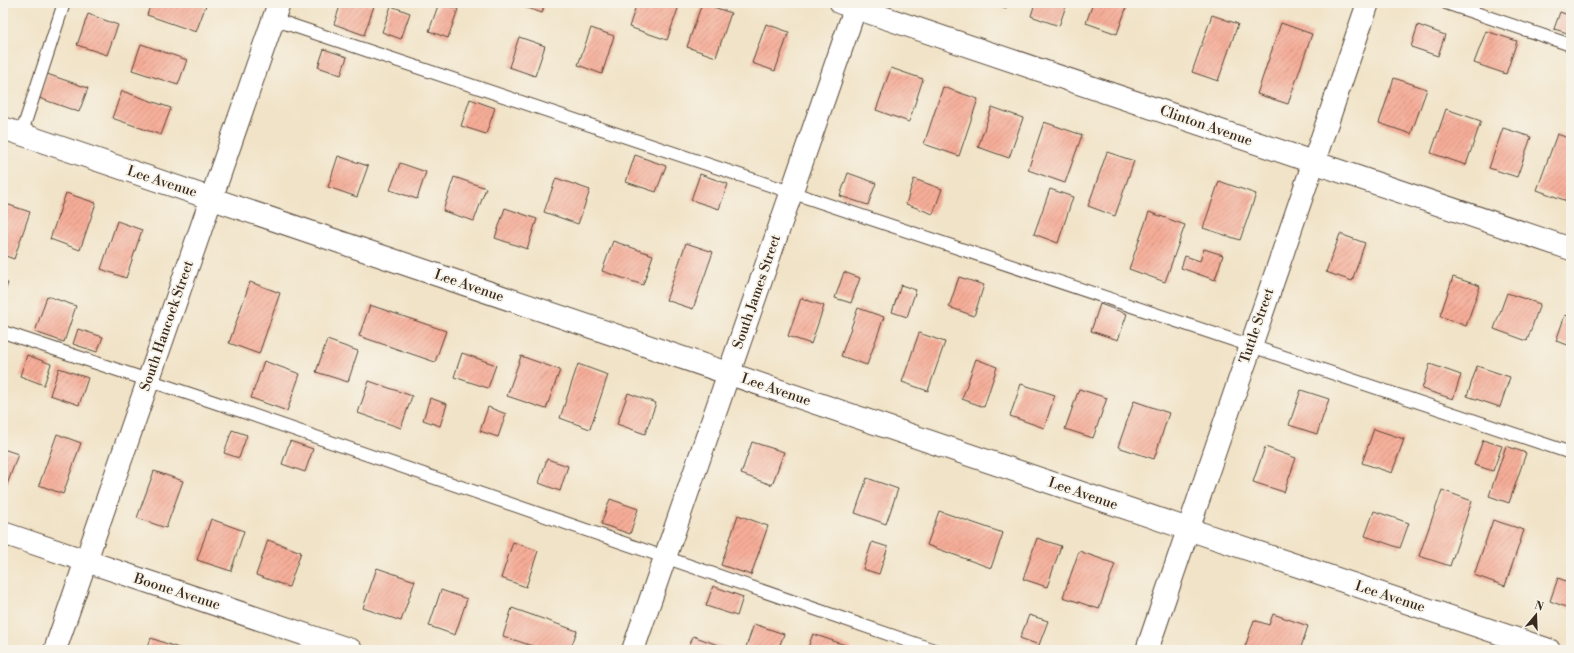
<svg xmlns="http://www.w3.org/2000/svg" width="1574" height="653" font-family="'Libre Bodoni',serif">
<defs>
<pattern id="building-hatch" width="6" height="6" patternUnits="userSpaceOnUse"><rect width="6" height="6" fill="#f6ad99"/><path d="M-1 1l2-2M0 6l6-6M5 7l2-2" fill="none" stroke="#c88d7c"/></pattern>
</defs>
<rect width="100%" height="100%" fill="#f7f3e8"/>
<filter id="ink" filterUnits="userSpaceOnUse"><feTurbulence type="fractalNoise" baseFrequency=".025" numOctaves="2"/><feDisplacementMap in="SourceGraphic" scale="8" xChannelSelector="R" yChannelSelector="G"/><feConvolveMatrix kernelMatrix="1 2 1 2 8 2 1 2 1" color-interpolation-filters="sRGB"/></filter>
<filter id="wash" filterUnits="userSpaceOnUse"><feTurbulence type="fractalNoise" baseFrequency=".012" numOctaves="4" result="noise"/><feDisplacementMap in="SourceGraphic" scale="16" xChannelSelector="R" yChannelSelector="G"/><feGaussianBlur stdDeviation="0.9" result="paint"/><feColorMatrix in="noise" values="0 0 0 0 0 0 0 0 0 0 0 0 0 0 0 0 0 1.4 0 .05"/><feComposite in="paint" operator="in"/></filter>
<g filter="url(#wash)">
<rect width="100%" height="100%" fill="#f1e3c7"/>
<g id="blocks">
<g fill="url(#building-hatch)">
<polygon points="151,3 199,3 206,5 196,32 147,15"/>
<polygon points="341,3 365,3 374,6 364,35 334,24"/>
<polygon points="439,3 458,9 448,38 429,31"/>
<polygon points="513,3 545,3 542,13"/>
<polygon points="637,3 680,3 667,40 629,27"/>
<polygon points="702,3 731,13 716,57 687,47"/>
<polygon points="991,3 1008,3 1006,8"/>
<polygon points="1035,3 1067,3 1059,26 1031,16"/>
<polygon points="1093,3 1128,3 1117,34 1086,23"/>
<polygon points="391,6 410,13 401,39 382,32"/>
<polygon points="1560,12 1571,16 1571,34 1554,29"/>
<polygon points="88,14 118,25 107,55 77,45"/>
<polygon points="1212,15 1238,24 1218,81 1192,72"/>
<polygon points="1281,23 1312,34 1288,104 1257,94"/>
<polygon points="766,24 789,32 775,71 752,63"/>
<polygon points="1418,25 1445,35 1438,56 1411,47"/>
<polygon points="591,28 614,36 602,74 578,65"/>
<polygon points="1486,31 1517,41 1506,74 1474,63"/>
<polygon points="519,37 545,46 535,76 509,67"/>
<polygon points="141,44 187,60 178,85 132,70"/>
<polygon points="324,49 347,57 341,75 318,67"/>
<polygon points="891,68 923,79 909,122 876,110"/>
<polygon points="47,74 88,88 79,112 39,98"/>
<polygon points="1394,78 1427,89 1411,134 1379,123"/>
<polygon points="943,87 978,99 959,156 924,144"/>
<polygon points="122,91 171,108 161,135 112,118"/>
<polygon points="470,99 495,108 486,134 461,126"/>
<polygon points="992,107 1023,118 1009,158 978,147"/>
<polygon points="1446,109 1481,121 1466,165 1431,153"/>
<polygon points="1044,122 1082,135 1065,183 1028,170"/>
<polygon points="1503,128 1531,137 1517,177 1489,168"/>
<polygon points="1557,134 1571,139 1571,190 1567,201 1537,190"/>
<polygon points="1107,152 1134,161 1115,216 1088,206"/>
<polygon points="635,155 666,166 656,192 626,182"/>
<polygon points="338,156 368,166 357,197 328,187"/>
<polygon points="400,163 426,172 417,199 390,190"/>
<polygon points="848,173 876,183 868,205 840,196"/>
<polygon points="700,174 728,184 719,209 691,200"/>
<polygon points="454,177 486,188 474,221 443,211"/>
<polygon points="556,178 590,190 578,224 544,212"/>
<polygon points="914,179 942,189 933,214 906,204"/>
<polygon points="1219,181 1256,194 1240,240 1203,228"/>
<polygon points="1050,189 1073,197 1058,243 1034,234"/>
<polygon points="66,193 96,203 80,250 50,239"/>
<polygon points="3,203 30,212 14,259 3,255"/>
<polygon points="505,208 537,219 527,249 495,238"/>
<polygon points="1149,212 1185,225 1165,282 1129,269"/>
<polygon points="117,221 142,230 126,278 101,269"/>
<polygon points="1340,234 1365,243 1352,281 1326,272"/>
<polygon points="613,241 653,255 643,285 602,271"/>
<polygon points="686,243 713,252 693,309 666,300"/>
<polygon points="1204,249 1223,255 1215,280 1181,268 1185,256 1200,261"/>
<polygon points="844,272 860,278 851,303 835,298"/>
<polygon points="959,277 984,285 974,316 949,307"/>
<polygon points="1453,277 1480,286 1466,326 1440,316"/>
<polygon points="3,282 8,283 3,297"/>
<polygon points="250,282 280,293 259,354 229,343"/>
<polygon points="901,285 916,290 907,317 892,312"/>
<polygon points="1507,293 1540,304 1527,341 1494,329"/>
<polygon points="47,296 76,306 64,342 35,332"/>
<polygon points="801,298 824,306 811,344 788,336"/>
<polygon points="1100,304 1127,314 1118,340 1091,331"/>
<polygon points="370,305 446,331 435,362 359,336"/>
<polygon points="858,308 884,317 867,365 841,356"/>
<polygon points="1565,315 1571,317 1571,346 1556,341"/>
<polygon points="78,329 103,337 97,352 73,344"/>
<polygon points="919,333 945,342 928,391 902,382"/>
<polygon points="327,340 358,351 348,382 316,372"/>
<polygon points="462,353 496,365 488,388 454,377"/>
<polygon points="27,355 51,364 44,385 20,376"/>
<polygon points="521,356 560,370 546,409 507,396"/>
<polygon points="976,359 997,367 984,407 962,399"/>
<polygon points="264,361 300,374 287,411 251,398"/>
<polygon points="578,364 608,375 590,429 560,418"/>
<polygon points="1430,364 1461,375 1453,399 1422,389"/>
<polygon points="1477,366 1510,377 1500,407 1467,396"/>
<polygon points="59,368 88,378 79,405 50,395"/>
<polygon points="369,381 412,396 401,428 358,413"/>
<polygon points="1021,384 1055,395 1044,428 1010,416"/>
<polygon points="1079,389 1107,398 1093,438 1065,429"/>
<polygon points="1301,390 1329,399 1317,434 1289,425"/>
<polygon points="628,393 656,403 645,434 617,424"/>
<polygon points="430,398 447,404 440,426 423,420"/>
<polygon points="1134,401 1169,413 1154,459 1118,447"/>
<polygon points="488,407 506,414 498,437 480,431"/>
<polygon points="1374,429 1404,439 1392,473 1362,463"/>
<polygon points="232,430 247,435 239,458 224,453"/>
<polygon points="57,434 81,443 63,494 39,485"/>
<polygon points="1483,440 1502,446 1493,471 1474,465"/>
<polygon points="290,441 313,449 305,472 282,464"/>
<polygon points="752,442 784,452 772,485 741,474"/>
<polygon points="1506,446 1526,453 1509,503 1489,496"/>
<polygon points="1265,447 1296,458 1284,492 1253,482"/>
<polygon points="3,449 18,454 3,496"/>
<polygon points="547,459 568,466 560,491 539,483"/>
<polygon points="154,471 183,481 166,528 137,518"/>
<polygon points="867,478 898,489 886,524 855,513"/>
<polygon points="1442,490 1472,501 1450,566 1419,556"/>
<polygon points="610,499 638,509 630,534 601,524"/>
<polygon points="939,511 1003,533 991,568 927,545"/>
<polygon points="1374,511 1409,523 1400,548 1365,536"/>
<polygon points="738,515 768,526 751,575 721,565"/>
<polygon points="211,519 244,531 231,571 197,560"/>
<polygon points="1493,520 1524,530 1505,586 1474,575"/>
<polygon points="1037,538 1061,546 1047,587 1023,579"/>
<polygon points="268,540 301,552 289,587 256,575"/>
<polygon points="513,542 538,551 526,587 501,578"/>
<polygon points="872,542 888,547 879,574 863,569"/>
<polygon points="1079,551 1115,564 1099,609 1063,597"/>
<polygon points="377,568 415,581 401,621 363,608"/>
<polygon points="1558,578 1571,583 1571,609 1550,601"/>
<polygon points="713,586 743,597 737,616 706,606"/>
<polygon points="441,590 467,599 455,635 429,626"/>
<polygon points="512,608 577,631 570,650 544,650 503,636"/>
<polygon points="1273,614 1308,626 1300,650 1244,650 1254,620 1269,625"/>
<polygon points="1029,615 1048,621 1039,645 1020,638"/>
<polygon points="754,624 784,634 778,650 745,650"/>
<polygon points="813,634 851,647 850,650 807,650"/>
<polygon points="693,636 726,648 726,650 688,650"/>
<polygon points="151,638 184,650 147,650"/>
<polygon points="1346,646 1357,650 1344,650"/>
</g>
</g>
</g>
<g filter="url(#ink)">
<use href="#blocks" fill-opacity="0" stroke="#564637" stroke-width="1"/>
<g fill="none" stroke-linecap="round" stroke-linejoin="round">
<defs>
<g id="lane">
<polyline points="1446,3 1571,45"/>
<polyline points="273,19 1571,453"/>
<polyline points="21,135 64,3"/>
<polyline points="3,332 235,409 934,650"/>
</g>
<g id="street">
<polyline points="841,3 1571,249"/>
<polyline points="3,128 1188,529 1549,650"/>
<polyline points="3,533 351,650"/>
<polyline points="55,650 279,3"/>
<polyline points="633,650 857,3"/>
<polyline points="1147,650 1368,3"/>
</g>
</defs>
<use href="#lane" stroke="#564637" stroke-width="14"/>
<use href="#street" stroke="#564637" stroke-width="24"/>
<use href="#lane" stroke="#fff" stroke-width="12"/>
<use href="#street" stroke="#fff" stroke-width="22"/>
</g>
</g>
<g text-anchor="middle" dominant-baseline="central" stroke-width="3.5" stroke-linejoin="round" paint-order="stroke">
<g font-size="14" fill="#3b2a1e" stroke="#f7f3e8">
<text transform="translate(1206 126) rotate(19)">Clinton Avenue</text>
<text transform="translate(162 182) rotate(18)">Lee Avenue</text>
<text transform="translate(469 286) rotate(19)">Lee Avenue</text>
<text transform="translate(757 292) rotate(-71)">South James Street</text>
<text transform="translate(167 326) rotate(-71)">South Hancock Street</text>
<text transform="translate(1257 326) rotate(-71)">Tuttle Street</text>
<text transform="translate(776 390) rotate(19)">Lee Avenue</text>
<text transform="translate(1083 494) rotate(19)">Lee Avenue</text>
<text transform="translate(177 592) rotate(18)">Boone Avenue</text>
<text transform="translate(1390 597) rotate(18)">Lee Avenue</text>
</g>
</g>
<rect width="1574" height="653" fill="none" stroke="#f7f3e8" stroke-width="16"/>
<g transform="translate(1536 615) rotate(19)" stroke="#f7f3e8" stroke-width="3" paint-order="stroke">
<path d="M0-3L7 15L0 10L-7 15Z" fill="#3b2a1e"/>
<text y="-6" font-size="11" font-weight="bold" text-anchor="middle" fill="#3b2a1e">N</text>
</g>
</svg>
